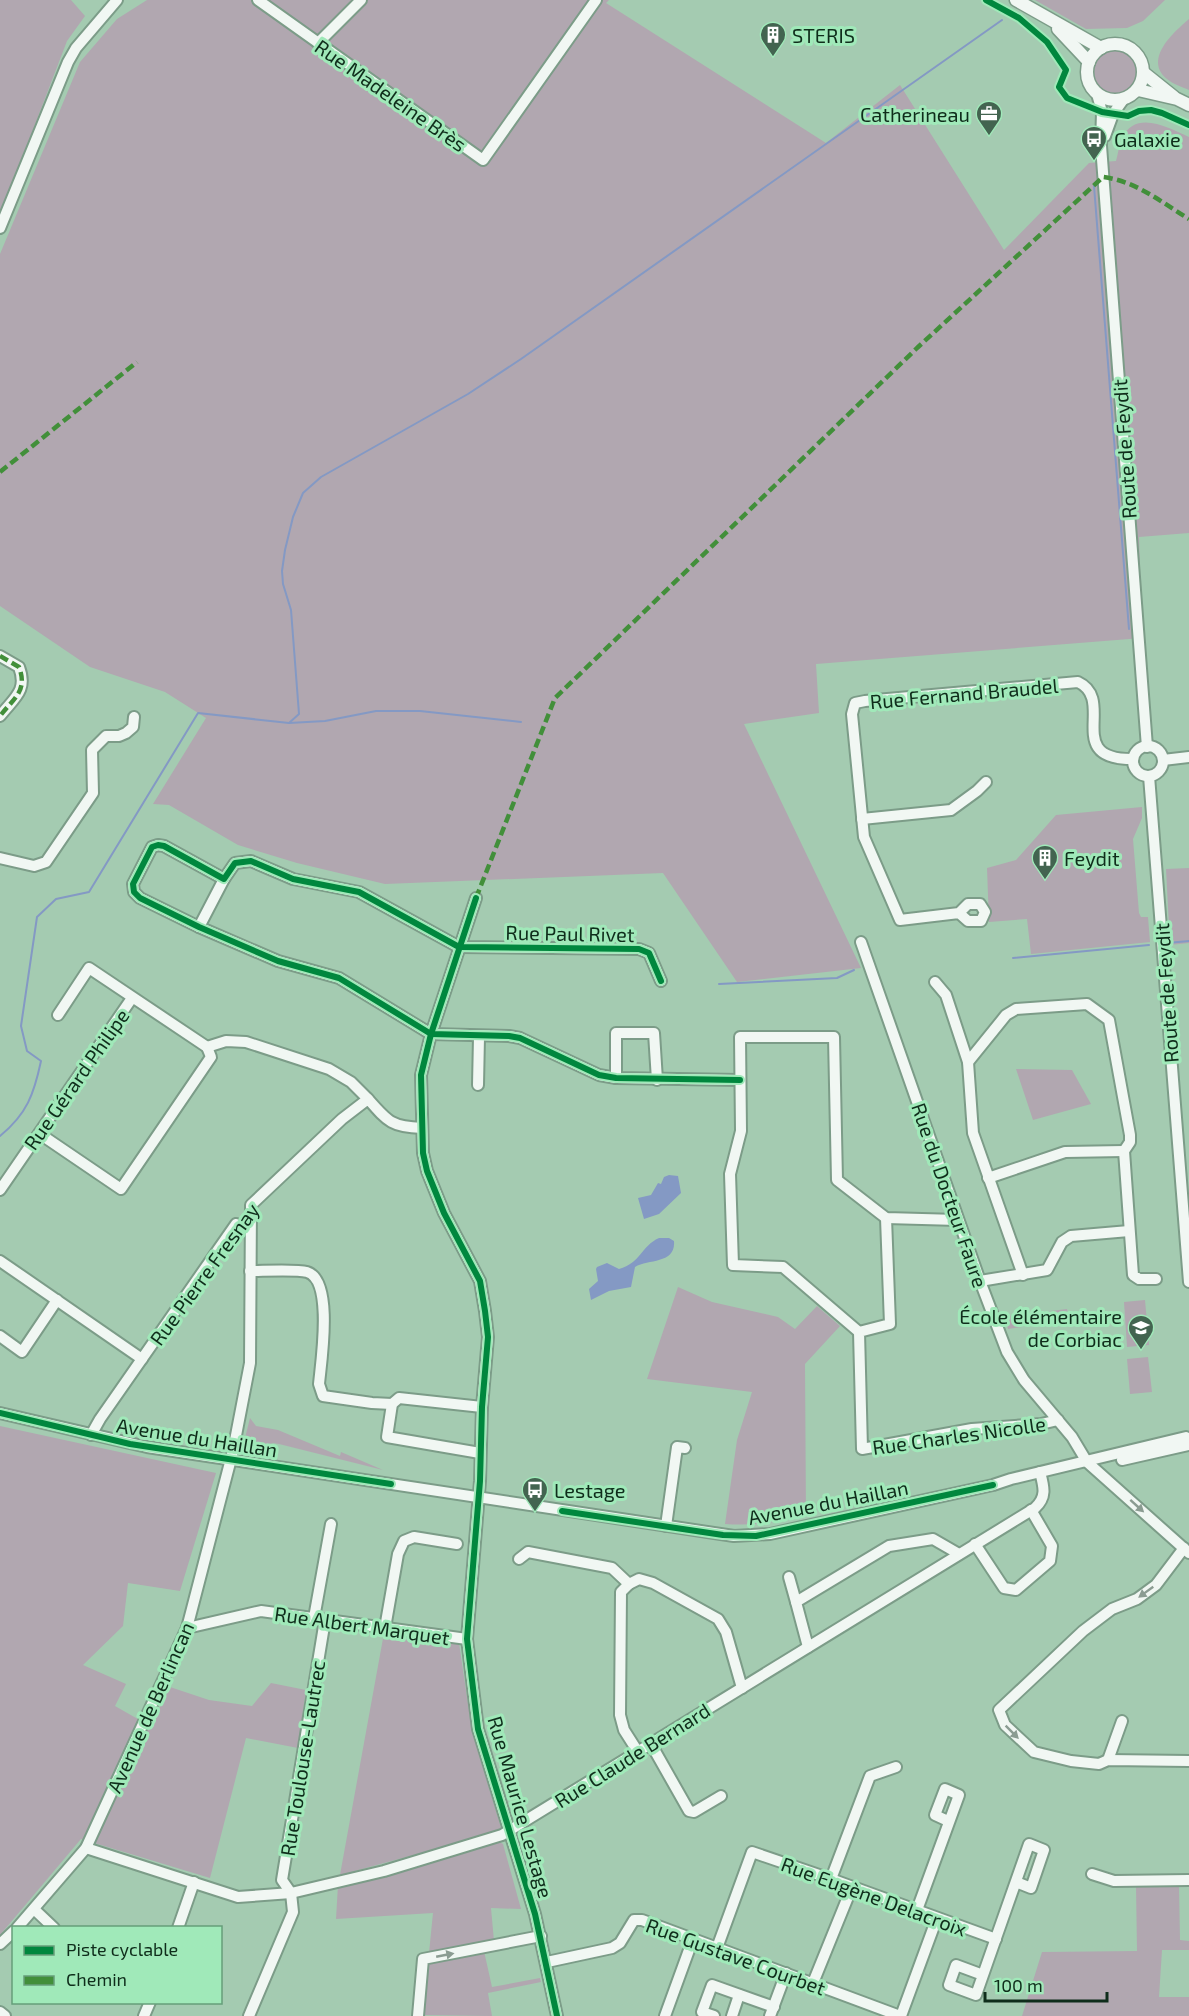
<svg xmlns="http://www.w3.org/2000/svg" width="1189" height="2016" font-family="'Exo 2',sans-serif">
<rect width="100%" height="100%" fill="#a4cbb1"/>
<g fill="#b1a7b0">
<polygon points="0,0 71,0 85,16 67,41 0,216"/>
<path d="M147,0H609L606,3L826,143L900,85L1004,250L1089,163L1116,161C1118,154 1119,145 1122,138C1136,109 1169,128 1189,137V533L1139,537L1142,638L816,664L819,713L744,724L861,968L737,982L663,873L385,884L297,863L238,845L169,805L153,804L206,718L165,692L90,667L0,606V254L80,62L117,19Z"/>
<polygon points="1035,0 1165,0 1143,21 1127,28 1086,29"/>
<path d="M1189,19V90C1182,87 1173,84 1167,79C1143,59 1174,32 1189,19Z"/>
<circle cx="1116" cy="72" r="22"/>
<polygon points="1142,807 1142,818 1133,839 1139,913 1141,917 1148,917 1150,942 1031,954 1027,919 989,922 987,868 1016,860 1056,815"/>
<polygon points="1189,868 1189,943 1170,945 1166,869"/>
<polygon points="1016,1069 1072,1070 1091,1104 1033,1120"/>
<path d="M678,1287L712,1302L778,1317L795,1329L817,1306L840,1326L805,1364L806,1517C778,1522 753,1526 725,1524L737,1440L752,1392L647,1379Z"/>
<polygon points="1145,1300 1149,1345 1127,1347 1124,1302"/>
<polygon points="1067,1309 1068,1315 1023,1320 1022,1327 1008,1329 1006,1322 1009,1316"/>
<polygon points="1148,1357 1152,1392 1130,1394 1127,1359"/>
<polygon points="250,1418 256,1426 278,1430 340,1456 341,1452 383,1470 279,1444 273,1443 242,1450"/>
<polygon points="0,1426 216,1473 180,1591 128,1583 123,1626 83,1665 126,1684 115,1706 150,1726 170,1687 209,1700 252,1706 271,1683 306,1690 298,1748 246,1738 210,1878 81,1839 0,1935"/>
<polygon points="384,1633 459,1643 472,1731 502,1831 340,1875"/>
<polygon points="498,1841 503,1844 521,1909 491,1908 494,1941 429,1953 433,1913 336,1919 338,1885 393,1875 434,1858"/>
<polygon points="1179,1885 1180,1940 1189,1941 1189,1950 1162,1950 1159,1997 1189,1997 1189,2016 1022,2016 1042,1952 1137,1951 1136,1886"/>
<polygon points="484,1951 492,1987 540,1978 541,1982 488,1993 492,2016 421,2015 427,1962"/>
</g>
<g fill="#8499c4">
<polygon points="669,1175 678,1176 681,1193 659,1214 644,1219 638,1198 651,1195 658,1183 661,1184 664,1177"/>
<path d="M659,1238H669L674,1241C676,1264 649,1259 635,1267L631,1287L609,1291L591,1300L589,1289L598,1281L596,1269L597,1267L607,1263L619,1269C641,1263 641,1246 659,1238Z"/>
</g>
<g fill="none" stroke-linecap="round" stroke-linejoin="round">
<g stroke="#8499c4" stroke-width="2">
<polyline points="1094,186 1129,629"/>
<polyline points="289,723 325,721 376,711 420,711 521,722"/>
<polyline points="1167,943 1189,941"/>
<polyline points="1013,958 1149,945"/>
<polyline points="719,984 837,978 854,970"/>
<path d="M0,1136C27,1114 34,1094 41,1061L27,1051L21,1026L37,917L56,899L89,892L198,713L289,723L299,714L291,610L283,584L282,571L285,550L293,517L303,493L321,477L468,394L521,359L1002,20"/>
</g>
<defs>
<g id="minor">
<polyline points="258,0 483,160 596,0"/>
<polyline points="318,43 361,0"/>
<polyline points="1097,94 1102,112 1101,146 1147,747"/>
<polyline points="1105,136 1113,114 1123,100"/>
<polyline points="0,228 68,62 76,48 117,0"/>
<path d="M0,656L19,667C28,691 14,698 0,716"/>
<circle cx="1148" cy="761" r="15"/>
<polyline points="1163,760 1189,757"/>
<polyline points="1149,776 1189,1282"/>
<polyline points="862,819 951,810 977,791 986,782"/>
<polyline points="0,858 34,866 46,862 93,793 92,750 106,736 119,736 126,733 133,727 134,717"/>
<polyline points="476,898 431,1034 421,1075 423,1153 427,1171 444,1213 480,1281 485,1311 488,1337 482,1407 480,1481 467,1639 478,1729 535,1914 557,2016"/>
<path d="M959,913L968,921H981L985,912L980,904H968L959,913L900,920L864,837L852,714L855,703L865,701L1078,682C1117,700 1062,760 1133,759"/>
<polyline points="199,927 224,879"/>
<polyline points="861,942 980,1281 1007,1352 1024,1380 1072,1437 1087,1462 1189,1553"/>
<polyline points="661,981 649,953 639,949 459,947 359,892 293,879 251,861 235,863 224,879 164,846 158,845 152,847 133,884 134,892 140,898 199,927 278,961 339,978 431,1034 509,1036 520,1038 599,1075 616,1078 740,1080"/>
<polyline points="935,982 946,995 968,1062 973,1133 1023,1275"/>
<polyline points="58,1015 89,968 207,1047"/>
<polyline points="207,1047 226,1041 246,1042 329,1069 351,1082 368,1099"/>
<polyline points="968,1062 1006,1015 1016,1009 1087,1004 1109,1020 1130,1135 1130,1142 1124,1151 1133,1275 1139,1279 1156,1279"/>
<polyline points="616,1078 616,1033 654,1033 657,1080"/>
<polyline points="478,1085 479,1037"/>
<polyline points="40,1134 121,1189 211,1057 207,1047"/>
<polyline points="988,1178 1065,1152 1124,1151"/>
<polyline points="0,1190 132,998"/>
<polyline points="886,1218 890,1324 859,1332 862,1449 972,1429 1041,1424 1058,1420"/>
<polyline points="0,1261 142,1359"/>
<path d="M250,1271C263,1271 296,1269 307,1272C334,1280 321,1362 319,1384L323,1396L372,1403L392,1404"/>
<polyline points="980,1281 1047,1270 1062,1242 1071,1236 1129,1231"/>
<polyline points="859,1332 783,1267 733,1265 730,1174 741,1131 740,1037 834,1037 837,1180 886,1218 958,1220"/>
<polyline points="0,1336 22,1352 57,1300"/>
<polyline points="0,1413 147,1447 734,1536 770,1534 993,1485 1011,1479 1186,1437"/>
<polyline points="91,1435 100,1419 236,1224"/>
<polyline points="480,1453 387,1437 392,1404 399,1398 482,1407"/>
<polyline points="1122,1460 1188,1445"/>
<polyline points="666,1526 677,1447 685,1448"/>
<polyline points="975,1544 1004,1588 1016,1590 1050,1561 1052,1546 1031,1510"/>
<polyline points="1184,1548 1156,1585 1137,1599 1112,1609 1083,1631 999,1710 1005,1725 1034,1752 1071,1761 1099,1764 1108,1760 1189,1761"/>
<polyline points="519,1559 528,1552 612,1568 629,1584 621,1592 620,1715 624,1730 638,1752"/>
<polyline points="789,1577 796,1602"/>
<polyline points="629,1584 639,1579 653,1583 718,1619 726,1632 742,1688"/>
<polyline points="314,1618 331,1524"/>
<polyline points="187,1628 261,1611 467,1639"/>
<polyline points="385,1628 398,1554 404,1541 414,1537 457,1544"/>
<polyline points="808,1647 796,1602 889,1546 933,1539 959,1554"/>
<polyline points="651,1744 689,1811 694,1812 721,1796"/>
<polyline points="1108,1760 1122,1721"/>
<path d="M86,1848L238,1897L291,1893L384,1871L502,1835L1035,1508C1047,1497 1044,1487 1040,1472"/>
<polyline points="1092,1874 1114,1881 1189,1880"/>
<polyline points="831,1879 870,1776 896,1767"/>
<polyline points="34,1909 54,1928"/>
<polyline points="917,1910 959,1795 945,1789 935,1815 948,1821"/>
<path d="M17,1928L86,1848L187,1628L233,1451L250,1363L251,1205L342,1119L368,1099C388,1122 392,1127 422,1128"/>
<polyline points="178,1928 194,1882"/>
<polyline points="0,1944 14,1931"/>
<polyline points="717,1948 752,1852 831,1879 996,1939"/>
<polyline points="547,1962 612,1948 620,1943 634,1920 642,1920 900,2016"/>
<path d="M983,1975L956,1965L949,1985L976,1995C994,1945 1011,1894 1029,1844L1044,1850L1031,1888L1016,1882"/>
<polyline points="813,1983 852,1887"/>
<polyline points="0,2012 5,2016"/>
<polyline points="144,2016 150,2002"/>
<polyline points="249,2016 293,1912 291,1893 282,1880 325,1620"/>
<polyline points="418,2016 423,1959 541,1936"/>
<polyline points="665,2016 693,1939"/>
<polyline points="714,2016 702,2012 712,1985 774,2007"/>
<polyline points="732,2016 739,1995"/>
<polyline points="770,2016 786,1973"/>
<polyline points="901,2016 937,1918"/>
</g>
<g id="major">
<polyline points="1016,0 1101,48"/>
<polyline points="1058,29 1089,62"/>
<circle cx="1115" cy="72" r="28"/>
<polyline points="1144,73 1174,97"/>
<polyline points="1138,90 1177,99 1189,105"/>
</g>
</defs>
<use href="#minor" stroke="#7c9c88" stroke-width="14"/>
<use href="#major" stroke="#7c9c88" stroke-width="15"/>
<use href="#minor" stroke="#f1f7f3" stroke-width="10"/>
<use href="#major" stroke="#f1f7f3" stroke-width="12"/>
<g stroke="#428f3a" stroke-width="4.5" stroke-dasharray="9 4.5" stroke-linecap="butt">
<polyline points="0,472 137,362"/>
<path d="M0,656L19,667C28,691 14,698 0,716"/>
<path d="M476,898L555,698L917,348L1103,177C1136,181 1161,202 1189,219"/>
</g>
<defs>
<g id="cycleway">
<polyline points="986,0 1019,18 1047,42 1066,70 1059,87 1067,98 1102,112 1128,116 1139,111 1151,110 1162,113 1189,125"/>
<polyline points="476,898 431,1034 421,1075 423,1153 427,1171 444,1213 480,1281 485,1311 488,1337 482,1407 480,1481 467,1639 478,1729 535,1914 557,2016"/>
<polyline points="661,981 649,953 639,949 459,947 359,892 293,879 251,861 235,863 224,879 164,846 158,845 152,847 133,884 134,892 140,898 199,927 278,961 339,978 431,1034 509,1036 520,1038 599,1075 616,1078 740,1080"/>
<polyline points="0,1413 130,1444 391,1484"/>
<polyline points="562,1511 723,1535 756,1536 993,1485"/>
</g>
</defs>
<use href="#cycleway" stroke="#a0e9b9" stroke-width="10"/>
<use href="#cycleway" stroke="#00873e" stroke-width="6"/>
</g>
<defs><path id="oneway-solid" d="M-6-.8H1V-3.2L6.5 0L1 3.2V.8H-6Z" transform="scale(1.5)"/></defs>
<g fill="#8b9c92">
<use href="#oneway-solid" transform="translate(1137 1506) rotate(42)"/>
<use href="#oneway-solid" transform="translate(1146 1592) rotate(144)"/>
<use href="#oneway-solid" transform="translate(1012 1732) rotate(45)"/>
<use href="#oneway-solid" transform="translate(445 1955) rotate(-11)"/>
</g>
<defs>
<symbol id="building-pin" viewBox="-11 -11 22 30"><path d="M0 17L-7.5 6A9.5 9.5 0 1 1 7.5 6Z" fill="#436450" stroke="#a0e9b9"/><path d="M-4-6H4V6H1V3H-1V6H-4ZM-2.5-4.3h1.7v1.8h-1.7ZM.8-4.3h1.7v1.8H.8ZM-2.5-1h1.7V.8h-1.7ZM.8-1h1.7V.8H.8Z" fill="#fff"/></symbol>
<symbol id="office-pin" viewBox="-11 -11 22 30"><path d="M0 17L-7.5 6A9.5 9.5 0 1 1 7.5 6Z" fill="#436450" stroke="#a0e9b9"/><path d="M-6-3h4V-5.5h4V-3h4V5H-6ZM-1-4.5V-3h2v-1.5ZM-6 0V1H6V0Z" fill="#fff"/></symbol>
<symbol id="bus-pin" viewBox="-11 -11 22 30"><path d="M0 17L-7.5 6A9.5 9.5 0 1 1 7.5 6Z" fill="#436450" stroke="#a0e9b9"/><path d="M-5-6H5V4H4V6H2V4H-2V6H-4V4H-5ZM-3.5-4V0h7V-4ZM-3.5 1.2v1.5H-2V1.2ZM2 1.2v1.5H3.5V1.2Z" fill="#fff"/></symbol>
<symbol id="school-pin" viewBox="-11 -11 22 30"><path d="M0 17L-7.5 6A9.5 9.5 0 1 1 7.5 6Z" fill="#436450" stroke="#a0e9b9"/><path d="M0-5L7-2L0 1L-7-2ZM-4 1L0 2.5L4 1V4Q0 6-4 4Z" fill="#fff"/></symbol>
</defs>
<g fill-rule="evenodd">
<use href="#building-pin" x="758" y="20" width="30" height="40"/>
<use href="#office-pin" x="974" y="99" width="30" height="40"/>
<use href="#bus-pin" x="1079" y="124" width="30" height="40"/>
<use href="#building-pin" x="1030" y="843" width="30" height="40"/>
<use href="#school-pin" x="1126" y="1313" width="30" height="40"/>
<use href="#bus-pin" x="520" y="1475" width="30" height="40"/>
</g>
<g text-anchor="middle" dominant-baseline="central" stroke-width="6" stroke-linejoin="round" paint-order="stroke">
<g font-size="20" fill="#0f2d1b" stroke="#a0e9b9" text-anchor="start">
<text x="792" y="35">STERIS</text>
<text x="970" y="114" text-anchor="end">Catherineau</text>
<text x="1114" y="139">Galaxie</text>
<text x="1064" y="858">Feydit</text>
<text x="1122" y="1316" text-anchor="end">École élémentaire<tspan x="1122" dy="23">de Corbiac</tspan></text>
<text x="554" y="1490">Lestage</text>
</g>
<g font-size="20" fill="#0f2d1b" stroke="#a0e9b9">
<text transform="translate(391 95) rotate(35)">Rue Madeleine Brès</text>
<text transform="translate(1124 449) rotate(-94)">Route de Feydit</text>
<text transform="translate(964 693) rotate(-5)">Rue Fernand Braudel</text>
<text transform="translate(570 933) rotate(1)">Rue Paul Rivet</text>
<text transform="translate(1166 993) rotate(-94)">Route de Feydit</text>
<text transform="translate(76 1079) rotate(-55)">Rue Gérard Philipe</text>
<text transform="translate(950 1195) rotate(71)">Rue du Docteur Faure</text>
<text transform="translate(204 1274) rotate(-54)">Rue Pierre Fresnay</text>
<text transform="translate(959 1435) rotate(-8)">Rue Charles Nicolle</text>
<text transform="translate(197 1437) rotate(9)">Avenue du Haillan</text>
<text transform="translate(828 1502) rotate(-11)">Avenue du Haillan</text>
<text transform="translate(362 1625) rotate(8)">Rue Albert Marquet</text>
<text transform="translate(150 1707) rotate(-66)">Avenue de Berlincan</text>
<text transform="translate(632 1755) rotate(-32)">Rue Claude Bernard</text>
<text transform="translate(302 1758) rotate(-81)">Rue Toulouse-Lautrec</text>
<text transform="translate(521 1807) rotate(74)">Rue Maurice Lestage</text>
<text transform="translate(874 1896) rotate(20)">Rue Eugène Delacroix</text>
<text transform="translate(736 1956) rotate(20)">Rue Gustave Courbet</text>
</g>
</g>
<rect x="12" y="1926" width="210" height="78" fill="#a0e9b9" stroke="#669e7a" stroke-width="1.5"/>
<rect x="24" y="1946" width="30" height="9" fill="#00873e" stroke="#669e7a" stroke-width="1.5"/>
<text x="66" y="1956" font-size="18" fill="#0f2d1b">Piste cyclable</text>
<rect x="24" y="1976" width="30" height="9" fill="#428f3a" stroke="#669e7a" stroke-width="1.5"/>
<text x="66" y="1986" font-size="18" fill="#0f2d1b">Chemin</text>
<path d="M985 1992v9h122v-9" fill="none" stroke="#0f2d1b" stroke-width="3"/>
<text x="994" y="1992" font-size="18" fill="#0f2d1b" stroke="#a0e9b9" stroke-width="4.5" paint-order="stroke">100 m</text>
</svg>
